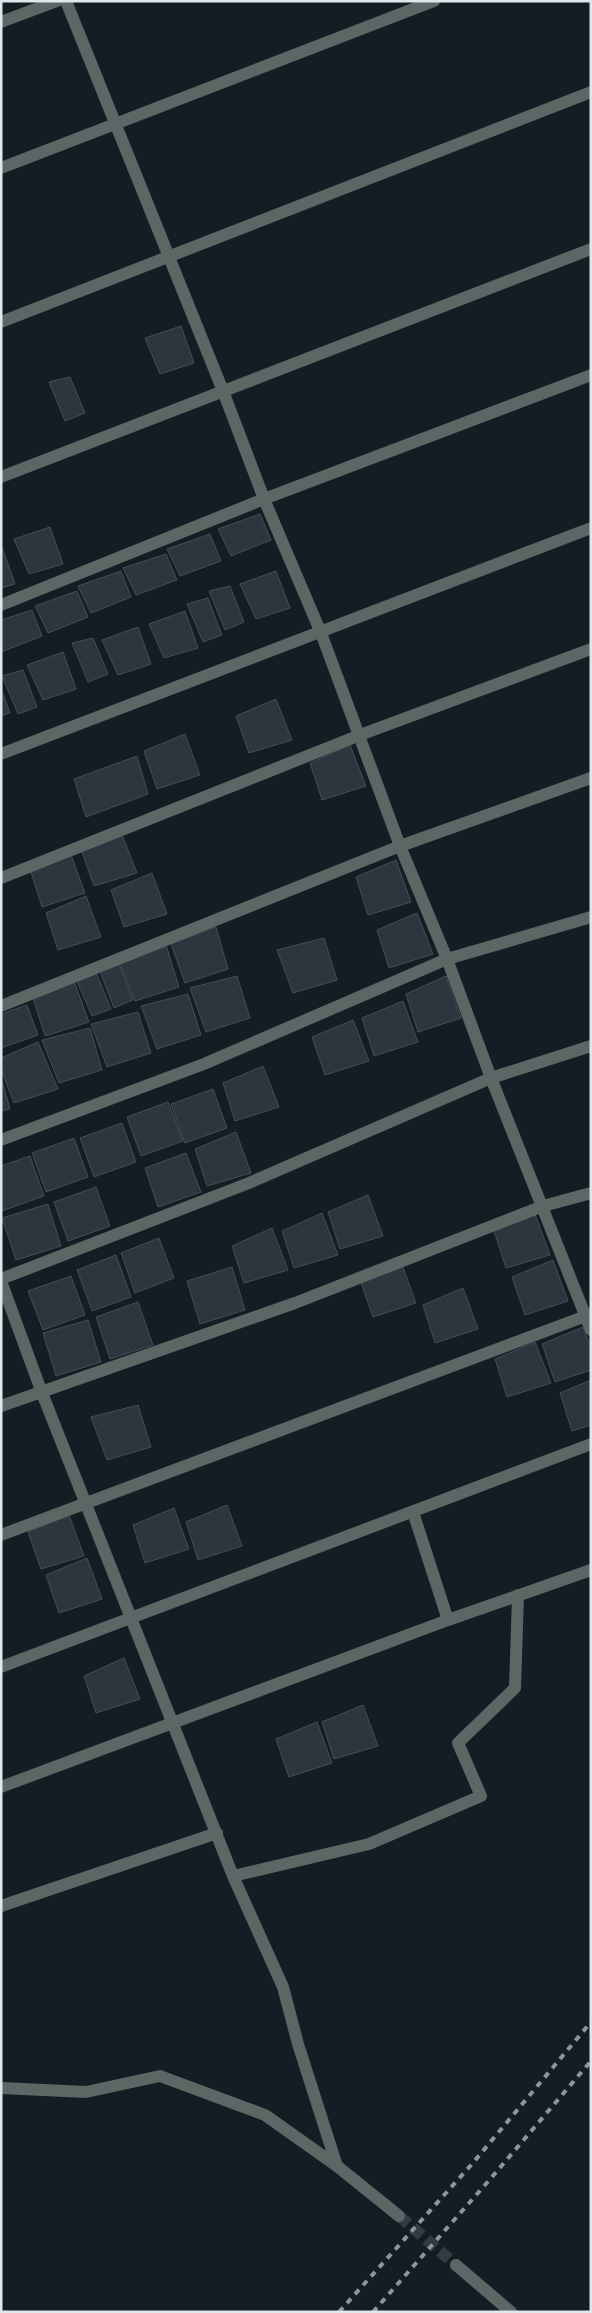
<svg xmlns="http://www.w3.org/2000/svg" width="592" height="2313" font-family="'Exo 2',sans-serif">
<rect width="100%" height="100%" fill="#121e23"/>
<g fill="#2d353e" stroke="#454d56">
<polygon points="181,326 194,363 160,374 145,338"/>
<polygon points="70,377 85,413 65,421 49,382"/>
<polygon points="260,514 271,540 231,556 218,529"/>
<polygon points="50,527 63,564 29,574 14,539"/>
<polygon points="210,534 221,561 180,576 167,549"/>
<polygon points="2,547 15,584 1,588 1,548"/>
<polygon points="166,554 177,580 136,595 123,568"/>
<polygon points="121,571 131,597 91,613 78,586"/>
<polygon points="276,571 290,608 256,619 240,584"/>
<polygon points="230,586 244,622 225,630 209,591"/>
<polygon points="77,591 88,617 48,633 35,606"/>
<polygon points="208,598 222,635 203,642 187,604"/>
<polygon points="32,610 42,636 1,652 1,620"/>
<polygon points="185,611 198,648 164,658 149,624"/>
<polygon points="138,627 151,664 118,675 102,640"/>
<polygon points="93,638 108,674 88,682 72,643"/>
<polygon points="63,652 76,689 43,700 27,665"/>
<polygon points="23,670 37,707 18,714 2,676"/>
<polygon points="1,688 10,713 1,716"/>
<polygon points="276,699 292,740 249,753 236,716"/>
<polygon points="185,734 200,775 157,789 144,751"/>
<polygon points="350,745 366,786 322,800 310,763"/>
<polygon points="137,756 148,794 86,817 74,779"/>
<polygon points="121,832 137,873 94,886 81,849"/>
<polygon points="70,852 85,893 42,907 30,869"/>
<polygon points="396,860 411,902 368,915 356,877"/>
<polygon points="152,873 167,914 124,927 111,890"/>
<polygon points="86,896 101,937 58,950 46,913"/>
<polygon points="417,913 433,954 389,968 377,930"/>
<polygon points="216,927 228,969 185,983 171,944"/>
<polygon points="324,938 337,980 293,993 277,950"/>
<polygon points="166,945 179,987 135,1001 120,963"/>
<polygon points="119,964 133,1000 114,1008 99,969"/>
<polygon points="96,972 111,1009 92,1016 75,977"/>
<polygon points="237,976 250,1018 206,1032 190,988"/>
<polygon points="446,976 461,1018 418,1032 406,994"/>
<polygon points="74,981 89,1022 45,1036 33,998"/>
<polygon points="188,994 201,1035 157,1049 141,1006"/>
<polygon points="403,1001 418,1042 374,1056 362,1018"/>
<polygon points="27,1005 38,1035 1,1048 1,1014"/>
<polygon points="138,1012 151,1053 107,1067 91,1024"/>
<polygon points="353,1020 369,1061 325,1075 312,1037"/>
<polygon points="90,1028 102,1070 59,1083 42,1040"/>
<polygon points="38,1042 58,1089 14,1103 1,1069 1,1058"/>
<polygon points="263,1066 279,1107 235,1121 223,1083"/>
<polygon points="1,1077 10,1109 1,1111"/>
<polygon points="213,1089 227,1128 185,1143 171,1104"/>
<polygon points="168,1102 183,1141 141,1156 127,1117"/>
<polygon points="122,1123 136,1162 94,1177 80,1138"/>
<polygon points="236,1132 251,1173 207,1186 195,1149"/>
<polygon points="74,1138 88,1177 46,1192 32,1153"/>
<polygon points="186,1153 201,1192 158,1207 145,1168"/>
<polygon points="30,1156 44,1196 2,1211 1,1166"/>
<polygon points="96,1187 110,1226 68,1241 54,1202"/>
<polygon points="368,1195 383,1236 340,1249 328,1212"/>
<polygon points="48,1204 61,1246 16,1260 2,1218"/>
<polygon points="322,1213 338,1255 294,1268 282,1231"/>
<polygon points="535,1214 550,1255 506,1268 494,1231"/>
<polygon points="272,1228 288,1270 244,1283 232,1246"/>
<polygon points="159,1238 174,1278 135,1293 121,1253"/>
<polygon points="116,1255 131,1297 92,1311 77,1270"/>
<polygon points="553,1260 568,1301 525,1315 512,1277"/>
<polygon points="401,1262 416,1303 373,1317 360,1280"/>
<polygon points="232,1267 245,1310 200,1324 187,1281"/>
<polygon points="71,1276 85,1315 43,1330 28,1291"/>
<polygon points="463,1288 478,1329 435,1343 423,1305"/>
<polygon points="138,1302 153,1345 110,1359 96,1317"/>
<polygon points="88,1320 101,1362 56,1376 43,1333"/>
<polygon points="583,1327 591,1348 591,1370 555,1382 542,1344"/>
<polygon points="535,1342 551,1383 507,1397 495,1359"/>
<polygon points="591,1380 591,1425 572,1431 560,1393"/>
<polygon points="138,1405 151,1447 107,1460 91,1417"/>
<polygon points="227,1505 242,1546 198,1560 186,1522"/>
<polygon points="174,1508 189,1549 145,1563 133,1525"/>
<polygon points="69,1515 84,1556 41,1569 28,1532"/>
<polygon points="87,1558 102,1599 59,1613 46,1575"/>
<polygon points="124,1658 140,1699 96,1713 84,1676"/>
<polygon points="363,1705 378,1746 334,1759 322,1722"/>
<polygon points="317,1722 332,1763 289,1777 276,1739"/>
</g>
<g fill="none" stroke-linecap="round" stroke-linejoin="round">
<polyline stroke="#313c41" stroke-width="12" stroke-dasharray="12 6" stroke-linecap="butt" points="399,2216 456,2265"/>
<g stroke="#5e6565" stroke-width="12">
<polyline points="66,1 223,391 264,499 321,633 400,846 447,959 491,1078 591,1330"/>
<polyline points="1,22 57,1"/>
<polyline points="1,168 434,1"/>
<polyline points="1,322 591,92"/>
<polyline points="1,477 591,249"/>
<polyline points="1,605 264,499 591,375"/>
<polyline points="1,754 591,528"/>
<polyline points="1,878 360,735 591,649"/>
<polyline points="1,1006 400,846 591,778"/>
<polyline points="1,1140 204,1064 447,959 591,917"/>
<polyline points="1,1279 249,1183 491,1078 591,1046"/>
<polyline points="1,1281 42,1393 233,1876 283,1987 298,2044 337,2166"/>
<polyline points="1,1406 295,1303 543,1206 591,1193"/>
<polyline points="413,1512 448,1620 591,1570"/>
<polyline points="1,1535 591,1314"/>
<polyline points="1,1667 591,1444"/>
<polyline points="1,1787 448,1620"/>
<polyline points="233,1876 369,1844 481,1796 458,1743 515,1688 518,1595"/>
<polyline points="1,1906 217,1833"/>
<polyline points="1,2088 86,2092 160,2076 265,2115 337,2166 399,2216"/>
<polyline points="456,2265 511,2312"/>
</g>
<g stroke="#8d969a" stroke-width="4" stroke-dasharray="6 6" stroke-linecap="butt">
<polyline points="339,2312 472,2164 591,2022"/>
<polyline points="373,2312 492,2177 591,2061"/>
</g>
</g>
<rect width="592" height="2313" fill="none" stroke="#dfe7ea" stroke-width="5"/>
</svg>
